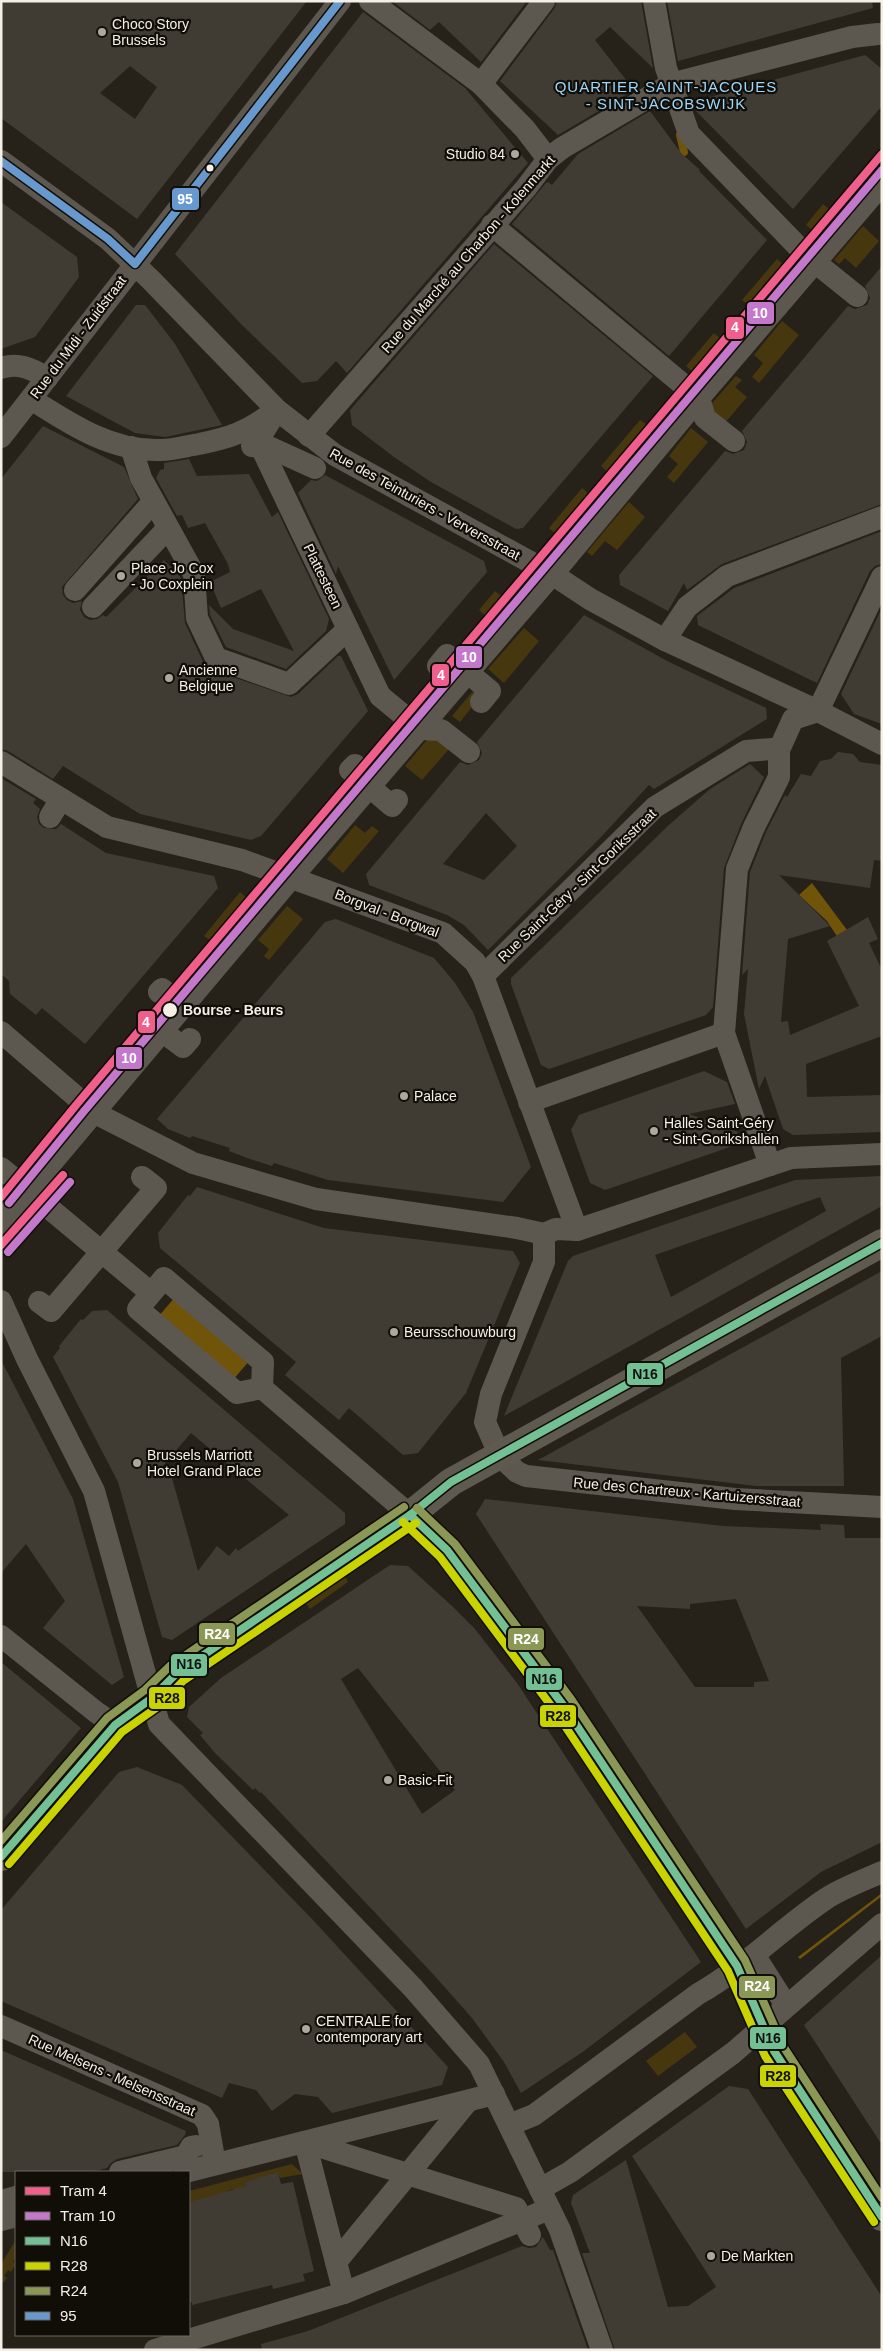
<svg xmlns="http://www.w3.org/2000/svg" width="883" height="2351" font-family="Helvetica,sans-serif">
<rect width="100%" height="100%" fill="#262219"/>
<g fill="#47370f">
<polygon points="823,204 835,214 840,207 845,212 822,239 806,225"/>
<polygon points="863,226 879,241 856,268 845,258 839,264 834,260"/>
<polygon points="777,259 793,273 759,313 742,300"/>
<polygon points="782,321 799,335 759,383 752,377 763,363 754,355"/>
<polygon points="714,333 720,338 708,352 719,361 702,380 686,366"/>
<polygon points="736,376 742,380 735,387 747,397 724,424 707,409"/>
<polygon points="640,420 646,424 640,432 651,441 611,488 606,483 612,476 601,466"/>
<polygon points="691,428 708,442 674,483 667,477 678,464 669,456"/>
<polygon points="582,488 588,493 577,507 587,516 565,542 549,528"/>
<polygon points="629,502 645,517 617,550 605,541 592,556 587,552"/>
<polygon points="495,591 512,605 487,635 482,630 491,621 479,610"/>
<polygon points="524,628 539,641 504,683 488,669"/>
<polygon points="473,691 480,697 460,722 452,716"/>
<polygon points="432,734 449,749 422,780 405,766"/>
<polygon points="355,825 365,833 372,826 379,831 343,873 327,859"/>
<polygon points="240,892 256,906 217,952 212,948 215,944 204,936"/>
<polygon points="287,906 303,919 269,960 264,956 269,949 258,940"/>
<polygon points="345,1576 348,1582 310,1609 305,1602"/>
<polygon points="685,2032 697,2047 658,2076 646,2061"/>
<polygon points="292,2164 303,2174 280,2178 278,2173 245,2182 247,2189 235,2192 233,2189 227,2191 227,2194 207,2197 193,2204 192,2201 189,2202 189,2191"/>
<polygon points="16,2240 16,2256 13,2262 16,2264 11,2272 8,2270 4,2276 7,2278 1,2285 1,2264"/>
</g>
<g fill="#6f540a">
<polygon points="812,883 853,938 842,944 827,921 799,895"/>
<polygon points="176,1296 250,1360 232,1381 158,1317"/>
<polygon points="882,1893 882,1896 800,1959 798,1957"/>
</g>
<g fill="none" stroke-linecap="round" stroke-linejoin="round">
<polyline stroke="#6f540a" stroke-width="8" points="680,135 684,152"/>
</g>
<g fill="#403c34" fill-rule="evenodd">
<path d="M1,1H307L137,219L1,118ZM130,66L157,87L135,119L100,93Z"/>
<polygon points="392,1 527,1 481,62 439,22 430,30"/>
<polygon points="557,1 641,1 653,68 610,27 595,40 634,90 558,135 500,81 554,9"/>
<polygon points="667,1 872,1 873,8 678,61"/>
<polygon points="363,12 465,88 528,163 347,373 336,361 317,381 302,383 242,325 175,254"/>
<polygon points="865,55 882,69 882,106 793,209 696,111 699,100"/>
<polygon points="650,111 681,153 699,169 700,172 767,240 669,356 512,224 546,183 548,182 552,185 578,154"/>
<polygon points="1,202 77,257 79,277 35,337 1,349"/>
<polygon points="494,244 653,376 523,528 516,529 431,482 394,457 352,425 350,410"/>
<polygon points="882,266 882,504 722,564 687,590 684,583 668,611 620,585 619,575 725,451 733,454 744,450 747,442 742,431 848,306 855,309 867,305 870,298 865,286"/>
<polygon points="136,305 145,305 175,344 222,425 165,437 135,433 66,396"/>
<polygon points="43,426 124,467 138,499 62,587 63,595 67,600 73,603 82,601 80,610 84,617 90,620 97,619 103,615 106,617 164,560 181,578 185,623 204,664 212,670 291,697 298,694 338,656 341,656 368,711 261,836 251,840 140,814 63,766 53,779 8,751 1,749 1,479"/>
<polygon points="189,459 197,476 249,474 272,517 278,512 329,619 326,631 286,669 226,647 210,615 209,605 233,629 294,651 261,589 221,608 210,582 230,572 228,564 205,523 188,528 182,515 177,516 156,478 160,470 164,469 164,463"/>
<polygon points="325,475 484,561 487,572 394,680 338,566 336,574 298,493 311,480 317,481"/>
<polygon points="882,531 882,564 875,566 870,571 817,683 698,625 697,616 734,588"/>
<polygon points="882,608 882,724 854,714 841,694"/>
<path d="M584,615L669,662L766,708L767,719L654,789L649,785L601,837L488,950L464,925L447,915L369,885L366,874L460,762L468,765L479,760L482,753L477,742ZM486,813L517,846L484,880L443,864Z"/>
<polygon points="838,752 853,754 860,762 882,765 882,861 874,860 870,888 779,875 830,926 788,939 781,1022 788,1021 790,1035 859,1006 827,941 868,917 878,939 869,943 882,970 882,1036 806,1064 807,1097 882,1095 882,1132 793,1135 783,1129 765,1076 759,1089 744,1014 748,969 742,975 750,872 766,832 785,795 787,797 801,774 811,776 820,761 831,759"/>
<polygon points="750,764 764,777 742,822 724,868 713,1007 706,1015 549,1069 541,1065 511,984 511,978 670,824 710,789"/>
<polygon points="1,778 36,799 33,803 40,809 37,817 39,824 44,828 56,829 61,824 106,853 214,876 218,888 85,1044 42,1008 36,1015 10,994 9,981 1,974"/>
<polygon points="336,919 434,958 455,983 473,1012 531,1167 503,1202 328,1180 274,1163 272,1166 250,1159 229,1151 230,1148 208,1141 192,1136 190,1138 168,1129 157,1119 325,922"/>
<polygon points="704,1071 727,1082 735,1104 689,1114 738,1132 730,1147 605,1190 590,1183 571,1130 579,1115"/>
<path d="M882,1176V1206L504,1416L568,1261L573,1256L795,1180ZM820,1197L826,1211L671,1297L655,1255Z"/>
<polygon points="197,1187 324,1228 513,1251 520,1263 466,1393 418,1453 403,1455 349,1408 339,1420 285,1375 296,1362 160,1248 158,1233 188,1195 190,1196"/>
<polygon points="882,1271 882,1336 841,1358 844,1486 756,1486 538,1460"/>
<path d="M107,1310L345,1513V1524L172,1640L162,1637L118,1482L53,1357L60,1348L59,1346L81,1319L83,1320L92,1311ZM191,1433L289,1515L238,1551L236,1548L229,1556L217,1546L198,1571L172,1478L161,1468Z"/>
<polygon points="1,1360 73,1499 124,1677 112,1685 43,1628 65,1601 26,1544 1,1573"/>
<path d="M485,1499L723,1526L821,1530L820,1524L844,1525L845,1538H882V1842L821,1872L746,1929L476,1514ZM736,1599L769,1681L754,1682V1687H695L637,1606L690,1609V1604Z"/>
<path d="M390,1565L408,1566L452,1606L475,1629L517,1683L701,1962L584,2051L521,2093L504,2062L472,2018L433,1974L261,1792L260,1793L255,1788L253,1790L215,1753L200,1735L203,1733L187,1717L189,1707L221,1678ZM358,1668L455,1790L422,1814L341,1679Z"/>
<polygon points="1,1662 81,1728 1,1822"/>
<polygon points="137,1767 182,1785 313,1920 448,2067 442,2085 332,2113 318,2097 295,2094 272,2111 256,2090 229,2083 222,2098 1,2001 1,1910 119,1772"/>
<polygon points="882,1955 882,2145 804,2025"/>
<polygon points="1,2050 186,2131 185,2135 177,2145 117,2159 111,2163 107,2168 92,2172 1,2172"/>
<polygon points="729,2086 748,2089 882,2297 882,2350 615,2350 582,2253 590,2253 571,2203 573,2195 626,2160 668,2307 688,2306 716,2287 632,2156"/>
<polygon points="278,2172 281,2184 293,2182 314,2271 303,2274 305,2281 273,2289 272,2285 192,2305 192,2302 189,2303 189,2202 246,2186 245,2182"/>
<polygon points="543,2237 550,2250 553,2250 588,2350 262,2350 261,2344 308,2331 522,2246 529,2248 536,2247"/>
</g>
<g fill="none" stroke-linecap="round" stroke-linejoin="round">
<g stroke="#5c584f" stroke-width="22">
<polyline points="370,1 481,84 525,129 548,159"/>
<polyline points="654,1 666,68 689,134 806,255 857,296"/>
<polyline points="481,84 544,1"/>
<polyline points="1,161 108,239 151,280 277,410 335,455 552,574 590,599 665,640 818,711 882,744"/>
<polyline points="492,225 699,398 705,418 734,441"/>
<path d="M1,368C18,362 33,369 47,378"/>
<path d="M31,399C70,424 112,452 161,450C174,450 186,446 199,444C229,438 247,432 272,413"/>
<polyline points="277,410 262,434 261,447 380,696 420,729"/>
<polyline points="309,436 526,188 548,159 562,148 671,84 852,37 878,34"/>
<polyline points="1,437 340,1"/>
<polyline points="252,446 271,448 315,468"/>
<polyline points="131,447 141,478 194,574 197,618 216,658 289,684 348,629"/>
<polyline points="75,590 153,502"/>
<polyline points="93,607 168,528"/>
<polyline points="665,640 687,607 727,576 882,517"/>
<polyline points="438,666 447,655 490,691 481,702"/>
<polyline points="818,711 882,577"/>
<polyline points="420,729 441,730 469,752"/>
<polyline points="1,762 107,827 242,860 443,933 475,962 483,976 577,1230"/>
<polyline points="355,765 350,770 392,806 397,800"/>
<polyline points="50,817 61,799"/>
<polyline points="483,976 655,807 746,751 772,749 779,750"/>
<polyline points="159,992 162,989 184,1007"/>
<polyline points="1,1032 95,1113 193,1163 316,1199 517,1228 544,1234"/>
<polyline points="163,1032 183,1047 190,1039"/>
<polyline points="529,1102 724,1033"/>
<polyline points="882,1154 791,1158 577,1230 556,1229 544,1234 544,1262 491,1394 485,1422 500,1456 517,1472 526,1476 735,1499 882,1507"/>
<polyline points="770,1165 724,1033 737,869 754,827 779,777 779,750 793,719 818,711"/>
<polyline points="1,1168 151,1293"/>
<polyline points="1,1223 292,877 561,564 699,398 882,184"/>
<polygon points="164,1278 263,1362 262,1388 237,1393 138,1309"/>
<polyline points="1,1301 27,1359 94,1491 159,1724 413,1988 479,2064 560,2230 602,2350"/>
<polyline points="39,1302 51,1311 156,1188 142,1177"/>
<polyline points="262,1388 410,1515"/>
<polyline points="1,1636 96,1712 115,1725"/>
<polyline points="758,1961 784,2002"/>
<polyline points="1,2026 202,2115 208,2124 215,2164"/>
<path d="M509,2125L534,2115L698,1994C744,1968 782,1928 827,1898C843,1888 864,1880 882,1872"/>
<polyline points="305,2142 516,2208 530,2235"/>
<polyline points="305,2142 344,2293"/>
<polyline points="120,2172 186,2156 191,2147 196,2146"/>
<polyline points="185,2172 494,2094"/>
<polyline points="540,2189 570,2172 733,2053 882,1924"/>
<polyline points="1,2201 16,2197"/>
<polyline points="1,2220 16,2216"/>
<polyline points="336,2262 468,2101"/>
<polyline points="155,2350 344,2293 549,2209"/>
</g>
<g stroke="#5f5a4f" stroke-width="28">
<polyline points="410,1515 447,1550 563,1705 737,1966 774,2051 882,2217"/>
<polyline points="1,1857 115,1725 152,1698 177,1673 410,1515 451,1482 882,1243"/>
</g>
<defs>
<g id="bus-1">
<polyline points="410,1515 447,1550 563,1705 737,1966 774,2051 882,2217"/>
<polyline points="1,1857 115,1725 152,1698 177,1673 410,1515 451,1482 882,1243"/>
</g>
<g id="bus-2">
<polyline points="403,1522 440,1557 555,1711 728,1971 765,2056 874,2222"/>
<polyline points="9,1864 122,1732 159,1706 183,1681 416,1523"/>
</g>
<g id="bus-3">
<polyline points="417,1508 455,1544 571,1699 745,1960 783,2046 882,2198"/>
<polyline points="1,1841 107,1718 145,1690 171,1665 404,1507"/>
</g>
<polyline id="bus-4" points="1,161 108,239 135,264 340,1"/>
</defs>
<use href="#bus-1" stroke="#110d07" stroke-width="11"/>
<use href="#bus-2" stroke="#110d07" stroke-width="11"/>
<use href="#bus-3" stroke="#110d07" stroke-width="11"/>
<use href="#bus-4" stroke="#110d07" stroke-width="11"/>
<use href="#bus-1" stroke="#74c095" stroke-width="8"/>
<use href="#bus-2" stroke="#c8d300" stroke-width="8"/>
<use href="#bus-3" stroke="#8b9754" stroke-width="8"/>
<use href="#bus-4" stroke="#6798ce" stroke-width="8"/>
<defs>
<g id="tram-1">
<polyline points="1,1197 77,1104 882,154"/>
<polyline points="1,1245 63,1175"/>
</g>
<g id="tram-2">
<polyline points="9,1203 85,1110 882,170"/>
<polyline points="8,1252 70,1182"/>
</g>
</defs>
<use href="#tram-1" stroke="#110d07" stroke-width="11"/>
<use href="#tram-2" stroke="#110d07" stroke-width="11"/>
<use href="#tram-1" stroke="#f05e8c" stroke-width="8"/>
<use href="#tram-2" stroke="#c378cc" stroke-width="8"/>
</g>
<g fill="#ada89e" stroke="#110d07" stroke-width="2">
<circle cx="102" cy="32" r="5"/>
<circle cx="515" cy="154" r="5"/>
<circle cx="121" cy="576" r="5"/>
<circle cx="169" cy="678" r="5"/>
<circle cx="404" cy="1096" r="5"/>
<circle cx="654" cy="1131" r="5"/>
<circle cx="394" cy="1332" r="5"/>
<circle cx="137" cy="1463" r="5"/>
<circle cx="388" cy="1780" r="5"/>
<circle cx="306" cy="2029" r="5"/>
<circle cx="711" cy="2256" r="5"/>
</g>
<g fill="#f5f0e6" stroke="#110d07" stroke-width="2">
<circle cx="210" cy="168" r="4.5"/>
<circle cx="170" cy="1010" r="8"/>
</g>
<g text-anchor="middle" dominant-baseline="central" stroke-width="4.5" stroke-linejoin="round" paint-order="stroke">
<g font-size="14" fill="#f5f0e6" stroke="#110d07" text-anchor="start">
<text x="112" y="24">Choco Story<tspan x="112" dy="16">Brussels</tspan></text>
<text x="505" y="154" text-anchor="end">Studio 84</text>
<text x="131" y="568">Place Jo Cox<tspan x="131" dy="16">- Jo Coxplein</tspan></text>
<text x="179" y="670">Ancienne<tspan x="179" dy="16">Belgique</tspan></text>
<text x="414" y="1096">Palace</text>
<text x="664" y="1123">Halles Saint-Géry<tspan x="664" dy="16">- Sint-Gorikshallen</tspan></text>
<text x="404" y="1332">Beursschouwburg</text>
<text x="147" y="1455">Brussels Marriott<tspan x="147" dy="16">Hotel Grand Place</tspan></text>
<text x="398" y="1780">Basic-Fit</text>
<text x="316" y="2021">CENTRALE for<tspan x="316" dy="16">contemporary art</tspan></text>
<text x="721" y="2256">De Markten</text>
</g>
<g font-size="14" fill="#f5f0e6" stroke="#110d07">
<text transform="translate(468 254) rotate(-49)">Rue du Marché au Charbon - Kolenmarkt</text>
<text transform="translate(78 337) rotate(-53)">Rue du Midi - Zuidstraat</text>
<text transform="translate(425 504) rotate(29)">Rue des Teinturiers - Verversstraat</text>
<text transform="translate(323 576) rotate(64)">Plattesteen</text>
<text transform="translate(577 885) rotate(-44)">Rue Saint-Géry - Sint-Goriksstraat</text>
<text transform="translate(387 913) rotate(21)">Borgval - Borgwal</text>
<text transform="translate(687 1492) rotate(5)">Rue des Chartreux - Kartuizersstraat</text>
<text transform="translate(112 2075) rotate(24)">Rue Melsens - Melsensstraat</text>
</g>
<g font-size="14" font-weight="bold" fill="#f5f0e6" stroke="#110d07" text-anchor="start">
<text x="183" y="1010">Bourse - Beurs</text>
</g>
<g font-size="15" letter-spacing="1" fill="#9bd7fc" stroke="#110d07">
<text x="666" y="86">QUARTIER SAINT-JACQUES<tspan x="666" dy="17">- SINT-JACOBSWIJK</tspan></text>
</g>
</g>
<g stroke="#110d07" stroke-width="2">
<rect x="171" y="187" width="29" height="24" rx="5" fill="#6798ce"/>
<rect x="746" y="301" width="29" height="24" rx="5" fill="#c378cc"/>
<rect x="725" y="316" width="20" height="24" rx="5" fill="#f05e8c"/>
<rect x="455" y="645" width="28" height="24" rx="5" fill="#c378cc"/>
<rect x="431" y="663" width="19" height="24" rx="5" fill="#f05e8c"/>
<rect x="137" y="1010" width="19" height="24" rx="5" fill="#f05e8c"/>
<rect x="115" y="1046" width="28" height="24" rx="5" fill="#c378cc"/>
<rect x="626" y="1362" width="38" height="24" rx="5" fill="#74c095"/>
<rect x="198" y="1622" width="38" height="24" rx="5" fill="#8b9754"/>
<rect x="507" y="1627" width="38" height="24" rx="5" fill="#8b9754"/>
<rect x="170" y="1653" width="38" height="24" rx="5" fill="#74c095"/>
<rect x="525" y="1667" width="38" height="24" rx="5" fill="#74c095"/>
<rect x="148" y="1686" width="38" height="24" rx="5" fill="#c8d300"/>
<rect x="539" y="1704" width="38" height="24" rx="5" fill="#c8d300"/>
<rect x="738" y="1975" width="38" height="24" rx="5" fill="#8b9754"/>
<rect x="749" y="2026" width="38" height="24" rx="5" fill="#74c095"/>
<rect x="759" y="2064" width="38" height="24" rx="5" fill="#c8d300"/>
</g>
<g font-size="14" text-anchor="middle" font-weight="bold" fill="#fff">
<text x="185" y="204">95</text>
<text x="760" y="318">10</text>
<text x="735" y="332">4</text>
<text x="469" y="662">10</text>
<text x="441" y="680">4</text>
<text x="146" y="1027">4</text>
<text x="129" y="1063">10</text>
<text x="217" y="1639">R24</text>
<text x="526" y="1644">R24</text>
<text x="757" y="1991">R24</text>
</g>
<g font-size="14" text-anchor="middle" font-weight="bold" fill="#111">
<text x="645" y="1379">N16</text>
<text x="189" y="1669">N16</text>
<text x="544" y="1684">N16</text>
<text x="167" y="1703">R28</text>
<text x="558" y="1721">R28</text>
<text x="768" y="2043">N16</text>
<text x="778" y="2081">R28</text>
</g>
<rect width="883" height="2351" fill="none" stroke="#f5f0e6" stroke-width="5"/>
<rect x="15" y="2171" width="175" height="165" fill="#110d07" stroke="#6c6860"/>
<rect x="25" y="2187" width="25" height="8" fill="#f05e8c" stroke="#6c6860"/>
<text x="60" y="2196" font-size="15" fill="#f5f0e6">Tram 4</text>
<rect x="25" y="2212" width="25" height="8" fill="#c378cc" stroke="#6c6860"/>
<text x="60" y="2221" font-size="15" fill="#f5f0e6">Tram 10</text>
<rect x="25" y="2237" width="25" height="8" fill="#74c095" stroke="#6c6860"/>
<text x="60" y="2246" font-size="15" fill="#f5f0e6">N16</text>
<rect x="25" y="2262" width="25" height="8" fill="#c8d300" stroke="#6c6860"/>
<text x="60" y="2271" font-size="15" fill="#f5f0e6">R28</text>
<rect x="25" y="2287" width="25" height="8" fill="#8b9754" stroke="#6c6860"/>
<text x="60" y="2296" font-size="15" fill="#f5f0e6">R24</text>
<rect x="25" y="2312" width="25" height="8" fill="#6798ce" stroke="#6c6860"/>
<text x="60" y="2321" font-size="15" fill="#f5f0e6">95</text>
</svg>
